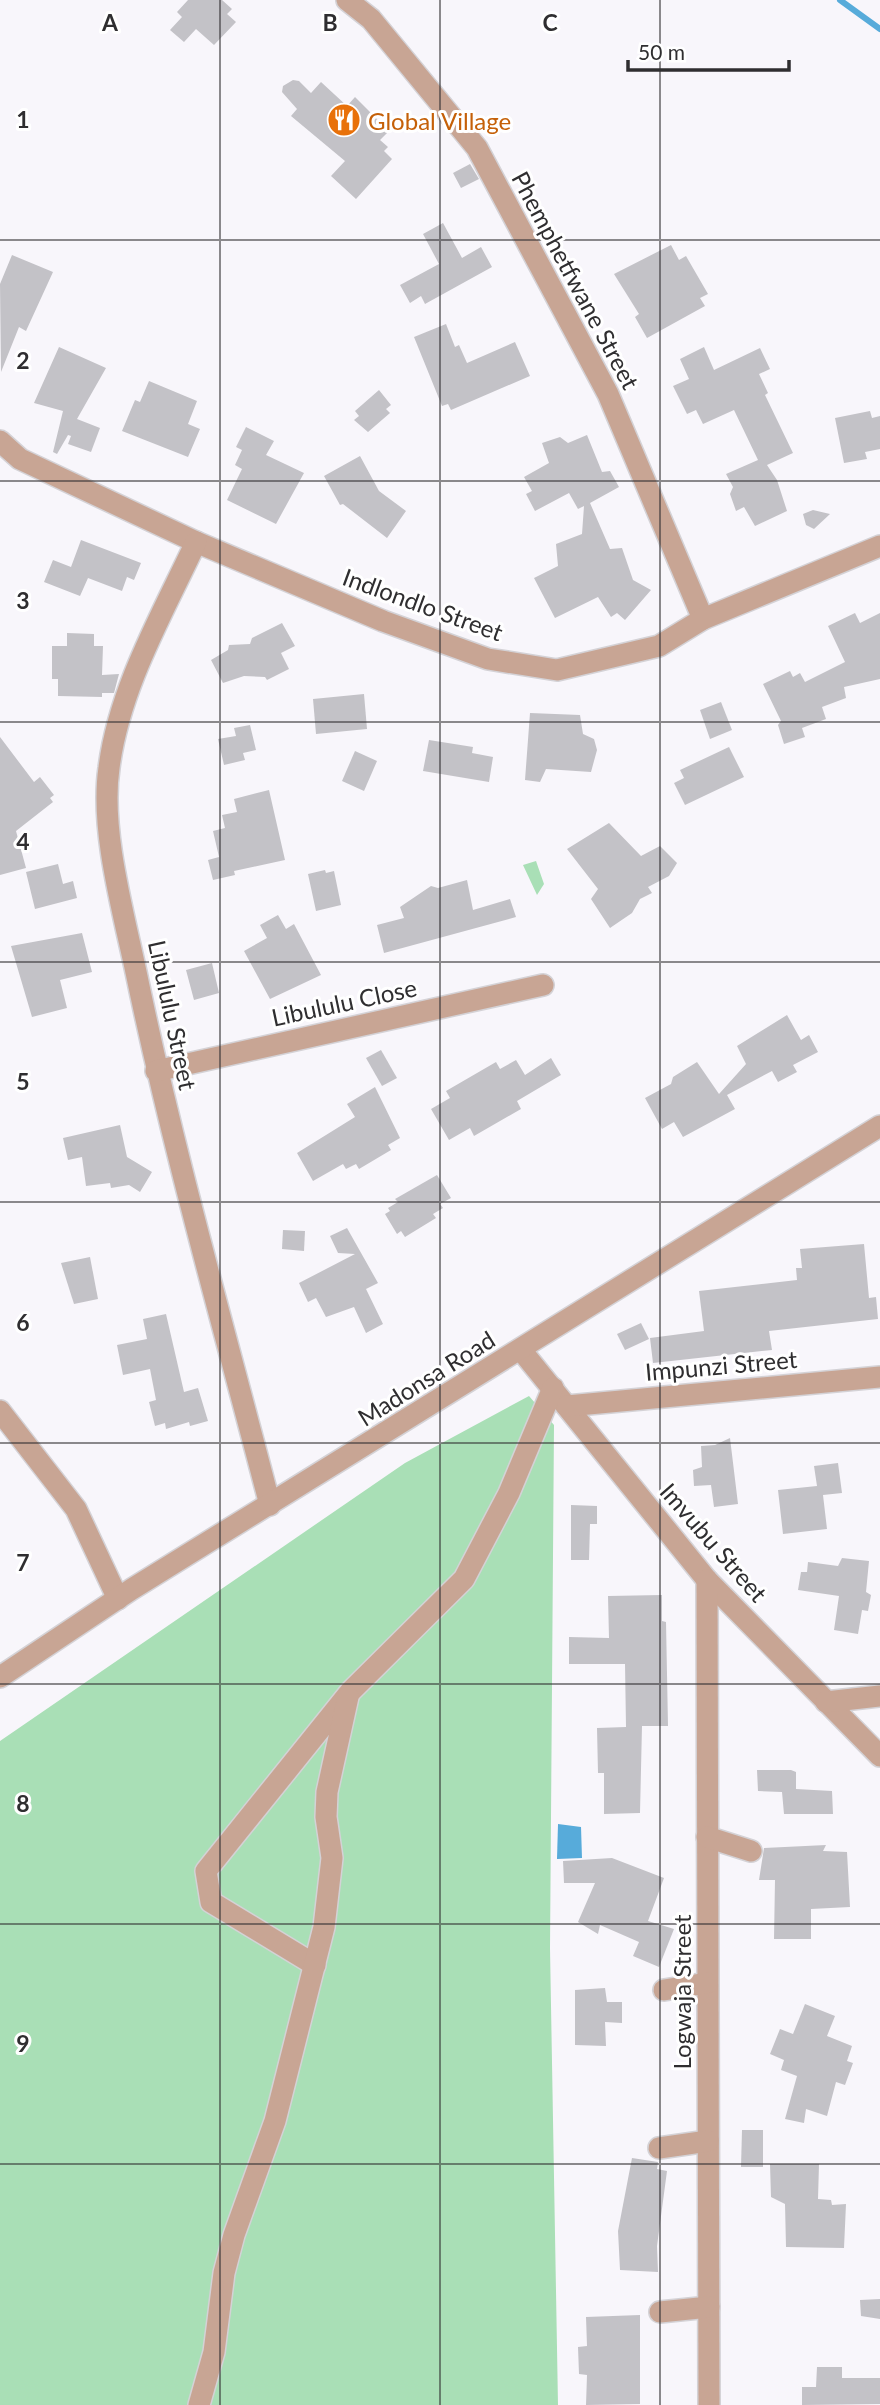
<svg xmlns="http://www.w3.org/2000/svg" width="880" height="2405" font-family="Lato,sans-serif">
<rect width="100%" height="100%" fill="#f8f6fb"/>
<g fill="#a9dfb6">
<polygon points="536,861 544,884 537,895 523,865"/>
<polygon points="529,1396 554,1425 550,1948 558,2405 0,2405 0,1741 405,1463"/>
</g>
<polygon fill="#57abda" points="558,1824 581,1827 582,1858 557,1859"/>
<g fill="none" stroke-linecap="round" stroke-linejoin="round">
<polyline stroke="#57abda" stroke-width="6" points="840,0 880,29"/>
</g>
<g fill="#c3c2c7">
<polygon points="188,0 222,0 232,9 227,14 236,22 214,45 196,29 184,42 170,30 182,17 177,12"/>
<polygon points="293,80 299,81 311,93 321,82 347,106 355,97 389,131 380,140 388,147 384,151 392,159 356,199 331,176 345,161 291,116 297,109 282,92 283,86"/>
<polygon points="470,164 479,179 461,188 453,173"/>
<polygon points="443,223 462,258 481,247 492,267 425,304 421,296 410,303 400,285 439,264 423,234"/>
<polygon points="671,245 679,260 686,256 708,294 700,298 705,306 647,338 635,317 639,314 614,274"/>
<polygon points="12,255 53,272 26,331 19,327 1,372 0,284"/>
<polygon points="446,324 455,347 459,345 467,363 515,342 530,376 451,410 448,404 442,406 414,337"/>
<polygon points="59,347 106,368 77,419 100,428 91,452 68,444 71,436 68,435 57,454 53,452 63,411 34,403"/>
<polygon points="704,347 714,370 760,348 770,369 759,374 768,393 765,395 793,453 767,465 777,480 787,511 755,526 744,507 736,511 730,494 733,487 726,474 758,460 734,410 703,424 696,410 687,414 673,386 689,379 680,359"/>
<polygon points="149,381 197,401 188,424 200,429 188,457 122,431 135,400 140,402"/>
<polygon points="379,390 391,405 386,409 390,413 368,432 354,420 359,416 355,411"/>
<polygon points="870,411 872,418 880,416 880,449 865,452 867,459 844,463 835,418"/>
<polygon points="246,427 274,441 266,455 304,473 276,524 227,500 242,469 235,465 242,450 236,447"/>
<polygon points="587,435 602,472 610,471 619,487 590,503 610,549 622,548 633,580 651,590 625,620 617,613 611,617 598,597 555,618 534,578 558,566 556,544 582,534 584,506 578,509 569,493 535,511 526,494 532,491 524,477 549,463 542,443 560,437 568,443"/>
<polygon points="360,456 379,491 406,511 387,538 343,504 340,505 324,476"/>
<polygon points="813,510 830,514 814,529 806,525 803,514"/>
<polygon points="81,540 141,563 134,580 127,577 122,591 88,578 80,596 44,582 53,560 71,567"/>
<polygon points="855,613 860,623 880,613 880,679 844,687 846,698 822,707 826,719 802,728 805,737 784,744 778,725 781,721 763,684 790,671 793,677 800,673 805,682 845,662 828,626"/>
<polygon points="282,623 295,646 281,653 289,669 267,680 265,677 244,676 223,683 211,660 228,650 229,645 250,644 252,638"/>
<polygon points="67,633 94,634 94,646 103,646 102,675 119,674 114,693 102,693 102,697 58,696 58,679 52,679 52,646 67,646"/>
<polygon points="364,694 367,729 316,734 313,699"/>
<polygon points="721,702 732,730 710,739 700,710"/>
<polygon points="530,713 580,715 583,734 594,739 597,750 591,772 546,769 540,782 525,780"/>
<polygon points="250,725 256,750 243,753 245,760 224,765 218,739 236,736 234,728"/>
<polygon points="0,737 34,782 40,777 54,795 50,798 53,802 16,831 26,868 0,875"/>
<polygon points="429,740 473,747 472,753 493,757 489,782 423,771"/>
<polygon points="729,747 744,777 685,805 674,783 684,778 680,770"/>
<polygon points="355,751 377,761 364,791 342,781"/>
<polygon points="269,790 285,860 234,871 235,875 213,880 208,860 219,857 213,831 225,828 222,815 237,812 234,799"/>
<polygon points="609,823 641,856 660,846 677,863 669,876 648,887 652,893 640,899 632,913 610,928 591,899 598,889 567,849"/>
<polygon points="58,864 63,884 73,881 77,898 35,909 26,872"/>
<polygon points="325,870 326,873 334,871 341,905 316,911 308,874"/>
<polygon points="467,880 473,910 510,899 516,917 384,953 377,925 404,918 400,907 431,886 438,888"/>
<polygon points="278,915 286,929 294,924 321,975 270,999 244,951 267,938 260,925"/>
<polygon points="82,933 92,972 60,980 67,1008 32,1017 11,946"/>
<polygon points="212,963 219,993 194,1000 186,970"/>
<polygon points="787,1015 801,1040 809,1035 818,1052 793,1065 797,1072 778,1082 772,1071 727,1095 735,1109 683,1137 674,1122 662,1129 645,1098 671,1084 673,1077 697,1062 719,1094 746,1064 737,1046"/>
<polygon points="381,1050 397,1078 382,1086 366,1058"/>
<polygon points="551,1058 561,1075 517,1101 521,1109 474,1136 470,1128 449,1140 431,1109 450,1098 446,1091 496,1062 500,1069 516,1060 525,1075"/>
<polygon points="375,1087 400,1138 388,1145 391,1150 359,1169 356,1164 346,1169 343,1164 313,1181 297,1153 355,1117 347,1104"/>
<polygon points="120,1125 127,1157 152,1172 140,1192 129,1185 111,1188 110,1183 86,1186 82,1157 68,1160 63,1138"/>
<polygon points="437,1175 451,1198 440,1204 443,1208 433,1214 436,1218 405,1237 401,1231 397,1234 385,1214 390,1211 388,1208 398,1202 395,1199"/>
<polygon points="347,1228 378,1283 366,1289 383,1324 366,1333 354,1307 326,1317 316,1298 308,1302 299,1283 355,1254 338,1253 330,1236"/>
<polygon points="283,1230 305,1231 304,1251 282,1249"/>
<polygon points="864,1244 869,1298 876,1297 878,1319 769,1331 772,1350 653,1363 650,1338 704,1331 699,1291 797,1280 796,1268 802,1268 800,1249"/>
<polygon points="90,1257 98,1299 74,1304 61,1263"/>
<polygon points="166,1314 184,1392 198,1388 208,1421 190,1426 189,1422 166,1429 165,1423 155,1426 149,1402 156,1400 150,1369 123,1375 117,1345 147,1339 143,1319"/>
<polygon points="641,1323 649,1339 625,1350 617,1334"/>
<polygon points="730,1438 738,1504 714,1507 711,1485 694,1486 693,1470 702,1467 701,1446 715,1445"/>
<polygon points="838,1463 842,1493 823,1495 827,1529 783,1534 778,1490 817,1486 814,1466"/>
<polygon points="571,1505 597,1506 597,1524 590,1524 589,1560 571,1560"/>
<polygon points="842,1558 869,1561 866,1592 871,1595 868,1611 862,1610 858,1634 834,1630 839,1596 798,1590 801,1572 807,1572 808,1562 838,1566"/>
<polygon points="662,1595 662,1621 666,1622 668,1726 642,1726 640,1813 604,1814 604,1773 598,1773 597,1728 626,1727 625,1664 569,1664 569,1637 609,1638 608,1596"/>
<polygon points="757,1770 791,1770 796,1772 796,1789 832,1791 833,1814 784,1814 782,1792 758,1791"/>
<polygon points="826,1845 823,1851 847,1852 850,1907 811,1909 811,1939 774,1939 775,1880 759,1880 764,1848"/>
<polygon points="612,1858 664,1878 648,1921 674,1929 659,1967 633,1956 639,1942 600,1925 598,1934 578,1922 595,1883 564,1883 563,1861"/>
<polygon points="605,1988 607,2002 622,2002 622,2023 605,2022 606,2046 575,2045 575,1990"/>
<polygon points="805,2004 835,2016 827,2036 852,2046 847,2061 853,2063 845,2085 836,2082 827,2116 806,2109 804,2123 785,2119 797,2076 781,2070 784,2060 770,2054 780,2029 793,2034"/>
<polygon points="742,2130 763,2130 763,2167 741,2167"/>
<polygon points="632,2158 658,2162 657,2169 667,2171 657,2246 658,2272 620,2270 618,2231"/>
<polygon points="770,2164 819,2164 818,2199 831,2200 832,2205 846,2204 844,2248 786,2247 785,2204 771,2197"/>
<polygon points="880,2299 880,2319 861,2316 860,2300"/>
<polygon points="640,2315 640,2404 586,2405 587,2375 579,2374 578,2347 587,2346 586,2317"/>
<polygon points="817,2367 842,2367 842,2378 880,2378 880,2404 802,2405 802,2387 816,2387"/>
</g>
<g fill="none" stroke-linecap="round" stroke-linejoin="round">
<defs>
<g id="minor">
<polyline points="347,0 371,19 477,148 608,394 703,619"/>
<polyline points="0,441 20,459 196,542 383,621 488,659 557,670 659,646 703,619 880,546"/>
<path d="M196,542C163,613 119,688 109,768C100,829 123,911 136,972C173,1151 224,1328 270,1505"/>
<polyline points="156,1071 543,985"/>
<polyline points="521,1350 707,1580 880,1756"/>
<polyline points="567,1406 880,1377"/>
<polyline points="0,1411 76,1509 118,1599"/>
<polyline points="707,1580 709,2405"/>
<polyline points="0,1677 132,1589 880,1126"/>
<polyline points="826,1702 880,1696"/>
<polyline points="707,1837 751,1851"/>
<polyline points="315,1965 211,1902 206,1871 350,1692 464,1579 509,1493 553,1388"/>
<polyline points="664,1990 707,1983"/>
<polyline points="659,2148 708,2141"/>
<polyline points="660,2312 709,2307"/>
<polyline points="199,2405 214,2352 224,2273 234,2235 275,2121 324,1927 332,1858 326,1817 327,1792 348,1697"/>
</g>
</defs>
<use href="#minor" stroke="#d4d2d6" stroke-width="24"/>
<use href="#minor" stroke="#c8a594" stroke-width="21"/>
</g>
<path fill="none" stroke="#2f2e30" stroke-width="2" stroke-opacity="0.55" d="M220,0V2405M440,0V2405M660,0V2405M0,240H880M0,481H880M0,722H880M0,962H880M0,1202H880M0,1443H880M0,1684H880M0,1924H880M0,2164H880"/>
<defs>
<symbol id="restaurant-disc" viewBox="-11 -11 22 22"><circle r="9.5" fill="#e8710a" stroke="#fff"/><path d="M-5-6h1v4h1v-4h1v4h1v-4h1v5L-1.5 .5V6h-2V.5L-5-1ZM5-6V6H3V1.5H1.5Q1.5-4 5-6Z" fill="#fff"/></symbol>
</defs>
<g fill-rule="evenodd">
<use href="#restaurant-disc" x="325" y="101" width="38" height="38"/>
</g>
<g text-anchor="middle" dominant-baseline="central" stroke-width="6" stroke-linejoin="round" paint-order="stroke">
<g font-size="24" fill="#c56008" stroke="#fff" text-anchor="start">
<text x="368" y="120">Global Village</text>
</g>
<g font-size="24" fill="#2f2e30" stroke="#fff">
<text transform="translate(576 280) rotate(62)">Phemphetfwane Street</text>
<text transform="translate(423 604) rotate(20)">Indlondlo Street</text>
<text transform="translate(344 1002) rotate(-12)">Libululu Close</text>
<text transform="translate(173 1015) rotate(78)">Libululu Street</text>
<text transform="translate(721 1365) rotate(-5)">Impunzi Street</text>
<text transform="translate(426 1378) rotate(-32)">Madonsa Road</text>
<text transform="translate(714 1542) rotate(49)">Imvubu Street</text>
<text transform="translate(681 1992) rotate(-90)">Logwaja Street</text>
</g>
</g>
<g font-size="23" text-anchor="middle" font-weight="bold" fill="#2f2e30" stroke="#fff" stroke-width="6" stroke-linejoin="round" paint-order="stroke">
<text x="110" y="31">A</text>
<text x="330" y="31">B</text>
<text x="550" y="31">C</text>
<text x="23" y="128">1</text>
<text x="23" y="369">2</text>
<text x="23" y="609">3</text>
<text x="23" y="850">4</text>
<text x="23" y="1090">5</text>
<text x="23" y="1331">6</text>
<text x="23" y="1571">7</text>
<text x="23" y="1812">8</text>
<text x="23" y="2052">9</text>
</g>
<path d="M628 60v10h161v-10" fill="none" stroke="#2f2e30" stroke-width="3.5"/>
<text x="638" y="60" font-size="21" fill="#2f2e30" stroke="#ffffff" stroke-width="5" paint-order="stroke">50 m</text>
</svg>
